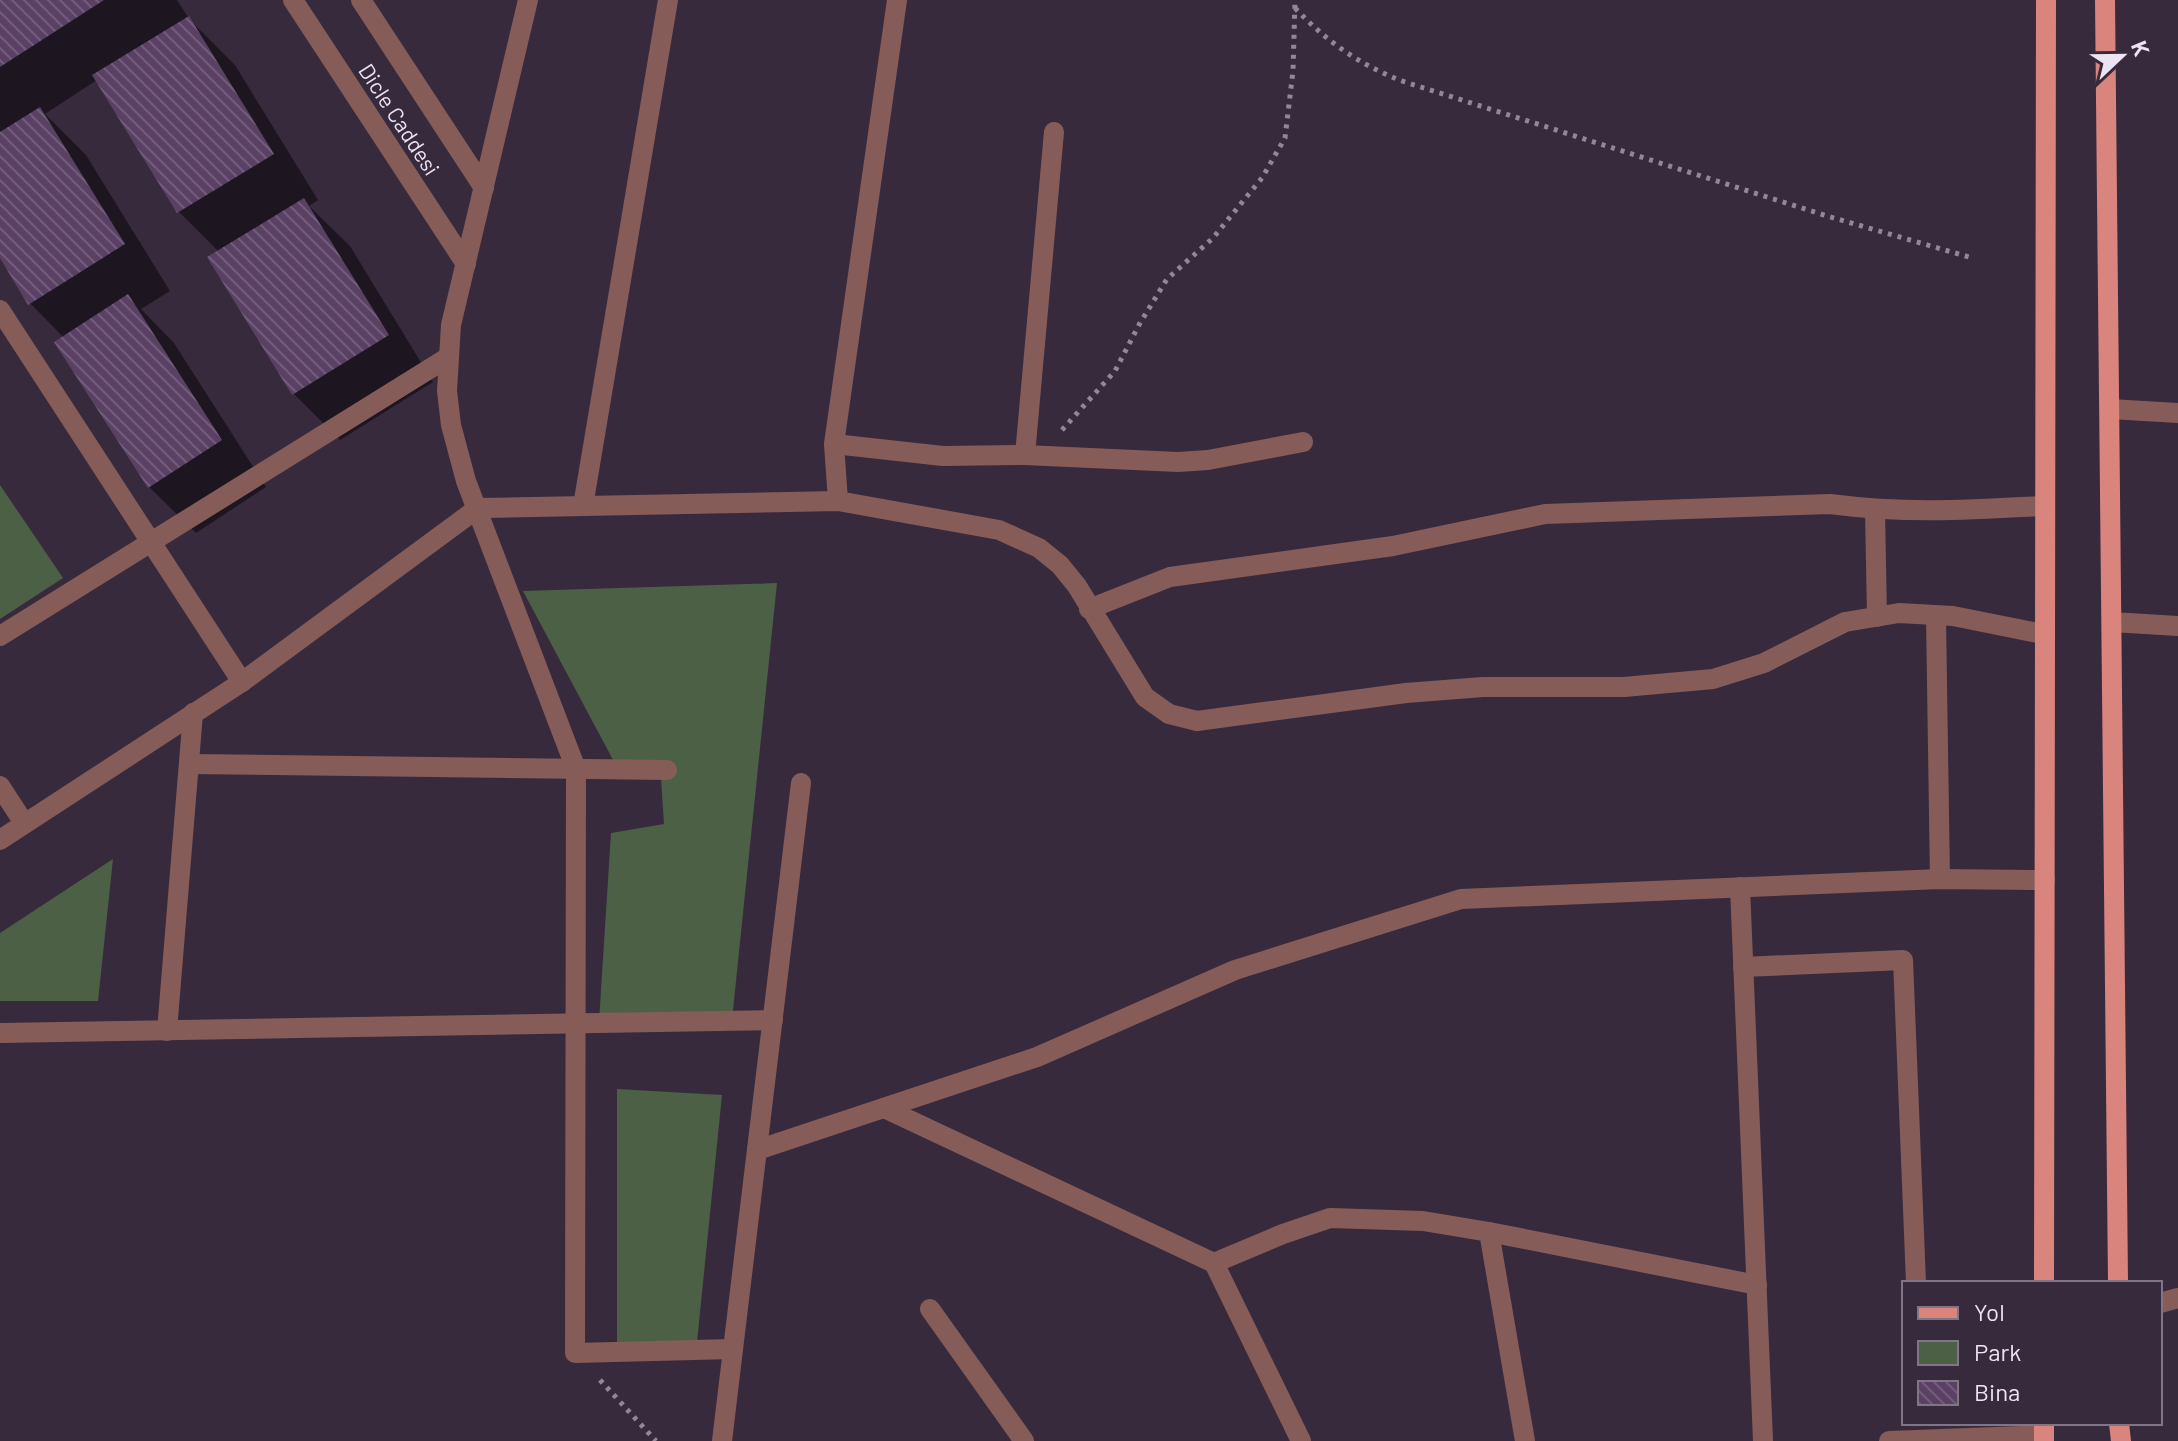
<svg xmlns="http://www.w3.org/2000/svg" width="2178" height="1441" font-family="Barlow,sans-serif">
<defs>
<pattern id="building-back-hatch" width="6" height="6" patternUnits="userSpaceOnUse" patternTransform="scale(2)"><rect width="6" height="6" fill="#5a4164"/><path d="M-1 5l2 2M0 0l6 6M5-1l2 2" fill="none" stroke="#725c7b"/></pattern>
</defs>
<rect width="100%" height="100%" fill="#382a3d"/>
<g fill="#4c6046">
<polygon points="0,485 63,578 0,619"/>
<polygon points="777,583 732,1020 599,1022 611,833 664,824 660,763 620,773 523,591"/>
<polygon points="113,859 98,1001 0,1001 0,933"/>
<polygon points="617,1089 722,1095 697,1342 617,1345"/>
</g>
<polygon fill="#0007" points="0,0 177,0 190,20 235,65 318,200 309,206 350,246 433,382 340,440 294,394 219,252 179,212 97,80 45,114 86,155 170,291 141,309 174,343 266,487 196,533 149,487 64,338 30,303 0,254"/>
<g fill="url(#building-back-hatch)">
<polygon points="0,0 104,0 0,67"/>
<polygon points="189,16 274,154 177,213 92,75"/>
<polygon points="40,107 125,244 28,305 0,258 0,132"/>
<polygon points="304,198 389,335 292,395 207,257"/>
<polygon points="128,294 222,440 148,488 54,342"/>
</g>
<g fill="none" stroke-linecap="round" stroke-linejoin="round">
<g stroke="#938797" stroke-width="5" stroke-dasharray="4 6" stroke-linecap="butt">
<path d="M1295,8C1327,42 1361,66 1405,82L1827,216L1969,257"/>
<polyline points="1062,430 1115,371 1140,323 1167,279 1213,238 1248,195 1262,178 1285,138 1293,71 1295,0"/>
<polyline points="600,1380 656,1441"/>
</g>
<g stroke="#865c58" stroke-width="20">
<polyline points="293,0 466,264"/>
<polyline points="361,0 484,188"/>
<polyline points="528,0 451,325 447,391 451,425 466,481 576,769 575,1353 733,1349"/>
<polyline points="0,310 242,682"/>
<polyline points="2110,409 2178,413"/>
<polyline points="834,444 943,456 1025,455 1178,462 1208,460 1303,442"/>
<polyline points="1025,455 1054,132"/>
<polyline points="838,501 834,444 897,0"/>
<polyline points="583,506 668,0"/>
<polyline points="1875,510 1877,617"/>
<path d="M1089,609L1170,577L1393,546L1545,514L1830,504C1906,514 1968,510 2044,506"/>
<polyline points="1936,617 1940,879"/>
<polyline points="2112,622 2178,626"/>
<polyline points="0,636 447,358"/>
<polyline points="189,764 667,770"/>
<polyline points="0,786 24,823"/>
<polyline points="0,840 242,682 478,508 838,501 999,530 1039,548 1060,565 1077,586 1145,697 1169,714 1197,721 1406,693 1483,687 1624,687 1713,679 1764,663 1845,622 1899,613 1953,616 2043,634"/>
<polyline points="1740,887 1763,1441"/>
<polyline points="1743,967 1903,960 1916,1283"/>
<polyline points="167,1031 193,713"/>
<polyline points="0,1033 773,1020"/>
<polyline points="884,1108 1214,1263"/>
<polyline points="757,1150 1037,1057 1235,970 1461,899 1940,879 2045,880"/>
<polyline points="1489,1232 1757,1285"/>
<polyline points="2160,1303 2178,1298"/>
<polyline points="930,1309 1024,1441"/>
<polyline points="722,1441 801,783"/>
<polyline points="1301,1441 1214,1263 1283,1234 1330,1218 1423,1221 1489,1232 1525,1441"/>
<polyline points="1889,1441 2044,1435"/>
</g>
<g stroke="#da847e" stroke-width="20">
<polyline points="2105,0 2118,1283"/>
<polyline points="2044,1283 2046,0"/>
<polyline points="2119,1423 2121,1441"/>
<polyline points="2044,1441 2044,1423"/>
</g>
</g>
<g text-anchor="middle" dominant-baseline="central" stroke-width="6" stroke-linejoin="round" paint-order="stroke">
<g font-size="22" fill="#ede4f1" stroke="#382a3d">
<text transform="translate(400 119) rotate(57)">Dicle Caddesi</text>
</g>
</g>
<rect x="1902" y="1281" width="260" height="144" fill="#382a3d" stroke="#807485" stroke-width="2"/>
<rect x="1918" y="1307" width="40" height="12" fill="#da847e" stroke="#807485" stroke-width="2"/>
<text x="1974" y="1321" font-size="24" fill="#ede4f1">Yol</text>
<rect x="1918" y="1341" width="40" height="24" fill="#4c6046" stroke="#807485" stroke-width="2"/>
<text x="1974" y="1361" font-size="24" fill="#ede4f1">Park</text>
<rect x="1918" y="1381" width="40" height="24" fill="url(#building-back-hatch)" stroke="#807485" stroke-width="2"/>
<text x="1974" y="1401" font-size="24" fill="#ede4f1">Bina</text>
<g transform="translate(2122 56) rotate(68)" stroke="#382a3d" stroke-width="6" paint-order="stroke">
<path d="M0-6L14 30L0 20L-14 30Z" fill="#ede4f1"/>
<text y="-12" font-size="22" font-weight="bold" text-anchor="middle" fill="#ede4f1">K</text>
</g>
</svg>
